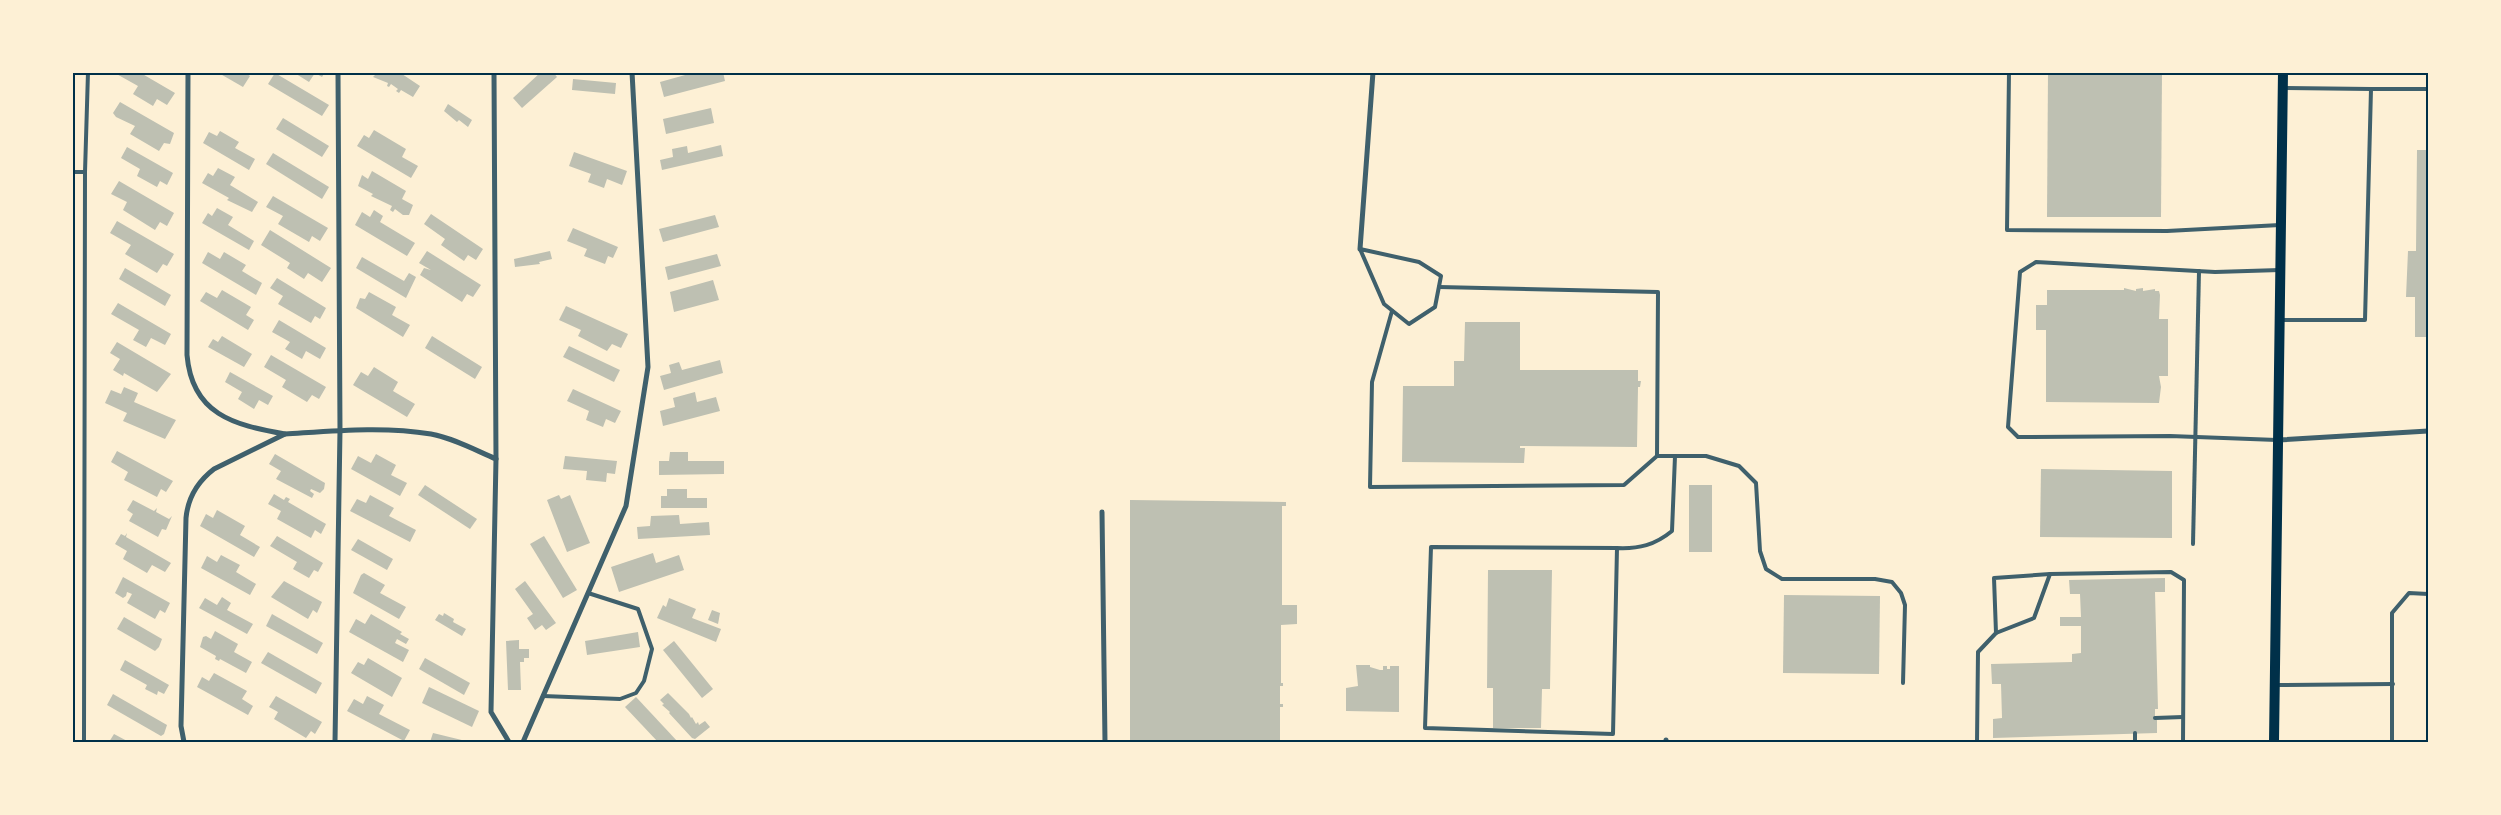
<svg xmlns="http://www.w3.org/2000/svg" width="2501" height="815" font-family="'Sofia Sans Condensed',sans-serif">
<rect width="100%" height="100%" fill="#fdf0d5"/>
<g fill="#bec0b2">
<polygon points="113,72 139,72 175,93 167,105 157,99 153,106 133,94 138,86"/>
<polygon points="217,72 244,72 250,76 243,87"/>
<polygon points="293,72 325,72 322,77 315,73 309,82"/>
<polygon points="371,72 399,72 420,86 413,97 401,90 399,93 396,91 398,89 391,84 389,87 387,86 388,83 373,77 375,75"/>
<polygon points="541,72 553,72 557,77 522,108 513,98"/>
<polygon points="696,72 723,72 725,81 664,97 660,82"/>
<polygon points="2048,72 2162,72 2161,217 2047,217"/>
<polygon points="275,73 329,105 322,116 268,84"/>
<polygon points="573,79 616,83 615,94 572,90"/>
<polygon points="120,102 174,133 170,144 164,143 159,151 130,134 135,126 116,117 113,113"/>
<polygon points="448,104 472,120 468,127 459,120 457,122 444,111"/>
<polygon points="711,108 714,123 666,134 663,119"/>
<polygon points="283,118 329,146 322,157 276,129"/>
<polygon points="374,130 406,149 402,157 418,166 411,178 357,146 364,135 369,138"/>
<polygon points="220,131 239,142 235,148 255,159 249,170 203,143 209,132 217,136"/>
<polygon points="721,145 723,156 662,170 660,160 673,157 672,149 687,146 688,153"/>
<polygon points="127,147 173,173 167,185 160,181 157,187 137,176 140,169 121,158"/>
<polygon points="2417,150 2428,150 2428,337 2415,337 2415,297 2406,297 2408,251 2416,251"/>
<polygon points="574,152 627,171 622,185 607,179 604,188 588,182 591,174 569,166"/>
<polygon points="273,153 329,187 322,199 266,164"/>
<polygon points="218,168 235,177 230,185 258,202 252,212 227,200 229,198 202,183 208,173 213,176"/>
<polygon points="372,171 406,191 402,199 413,205 409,215 403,215 395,209 393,212 390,210 392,206 371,196 373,194 358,186 362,175 368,179"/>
<polygon points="119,181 174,213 167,226 160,222 155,230 123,210 127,202 111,194"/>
<polygon points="273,196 328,228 320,241 312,236 309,242 278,224 283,216 266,207"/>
<polygon points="217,208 233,217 228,225 254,241 249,250 202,223 208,213 212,216"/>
<polygon points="374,210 383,216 380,222 415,243 407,256 355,225 362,212 370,217"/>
<polygon points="431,214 483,249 476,260 468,255 464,261 441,245 445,239 424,224"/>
<polygon points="715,215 719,227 663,242 659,229"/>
<polygon points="117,221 174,254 167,266 163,264 157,273 125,254 131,245 110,233"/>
<polygon points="573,228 618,247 613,258 608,256 605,264 584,256 587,249 567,241"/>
<polygon points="270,230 331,268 322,282 308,273 304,279 287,268 290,263 261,245"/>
<polygon points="427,251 481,285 473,297 467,294 462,302 420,275 424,268 431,270 419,263"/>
<polygon points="550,251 552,259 539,262 540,264 515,267 514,259"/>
<polygon points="208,252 220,259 224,252 246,265 242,271 262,283 256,295 202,263"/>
<polygon points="717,254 721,266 668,280 665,267"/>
<polygon points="362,257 404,281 409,273 416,277 406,298 356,268"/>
<polygon points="125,268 171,295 165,306 119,279"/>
<polygon points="277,278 326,308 320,319 315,316 311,323 278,304 283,296 270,288"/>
<polygon points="713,280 719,300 674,312 670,292"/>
<polygon points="2124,288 2136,291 2136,289 2143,288 2143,291 2155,289 2155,291 2159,291 2160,295 2159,319 2168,319 2168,376 2159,376 2161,387 2159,403 2046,402 2046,330 2036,330 2036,305 2047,305 2047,290 2124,290"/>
<polygon points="222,290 251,307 246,315 254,320 248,330 200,301 206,292 217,298"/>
<polygon points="369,292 396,307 392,315 410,325 403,337 356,308 360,298 365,299"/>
<polygon points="118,303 171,334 165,345 151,338 146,347 133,340 139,330 111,314"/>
<polygon points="566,306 628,334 621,348 612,344 607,351 578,336 581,330 559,320"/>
<polygon points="279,320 326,348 320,359 306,351 302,359 285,349 290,342 272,332"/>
<polygon points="1465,322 1520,322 1520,370 1638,370 1638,381 1641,381 1640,387 1638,387 1637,447 1520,446 1520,448 1525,448 1524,463 1402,462 1403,386 1454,386 1454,361 1464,361"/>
<polygon points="222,336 252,354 244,367 208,347 213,339 218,342"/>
<polygon points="432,336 482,367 475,379 425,348"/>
<polygon points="117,342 171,374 157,392 124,373 123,376 113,370 120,359 110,353"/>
<polygon points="569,346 620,370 614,382 563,357"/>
<polygon points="271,355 326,387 319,399 312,395 307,402 282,387 286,380 264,367"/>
<polygon points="720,360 723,373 664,390 660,376 671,373 669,365 679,362 682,370"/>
<polygon points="374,367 398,382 393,391 415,404 407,417 353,385 361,372 368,376"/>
<polygon points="230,372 273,396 268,405 259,400 254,409 238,399 242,392 225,382"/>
<polygon points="124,387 138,393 134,402 176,420 165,439 123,421 127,413 105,403 111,390 121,394"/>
<polygon points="573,389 621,411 615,423 606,419 603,427 586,420 589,411 567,401"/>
<polygon points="695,392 697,402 716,397 720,411 663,426 660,411 675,407 673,398"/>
<polygon points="117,451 173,481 166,492 161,489 157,497 124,480 128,472 111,462"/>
<polygon points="670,452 688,452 688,461 724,461 724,474 659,475 659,461 669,461"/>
<polygon points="275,454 325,483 324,489 320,493 311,489 310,491 314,494 312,498 276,479 281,471 269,464"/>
<polygon points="376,454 396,465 391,475 407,483 400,496 351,469 358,456 371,463"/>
<polygon points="565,456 617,461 615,474 607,473 606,482 586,480 587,471 563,469"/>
<polygon points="2041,469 2172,471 2172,538 2040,537"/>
<polygon points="425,485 477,519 470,529 418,495"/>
<rect x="1689" y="485" width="23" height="67"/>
<polygon points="667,489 687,489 687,498 707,498 707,508 661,508 661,496 667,496"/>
<polygon points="274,494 284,500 286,497 290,499 288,502 326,524 321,534 315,530 311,538 277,519 281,511 268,504"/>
<polygon points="370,495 394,508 389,516 416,530 410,542 350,511 357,499 366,503"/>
<polygon points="559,495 561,499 570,495 590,543 567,552 547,500"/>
<polygon points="133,500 154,511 157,508 156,512 169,519 172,516 166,530 162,529 158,537 129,521 133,514 127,510"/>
<polygon points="1130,500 1286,502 1286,506 1282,506 1282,605 1297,605 1297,624 1281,625 1281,683 1283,683 1283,686 1280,686 1280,704 1283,704 1283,707 1280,707 1280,742 1130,742"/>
<polygon points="217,510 245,526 240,535 260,547 254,557 200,526 206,514 213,518"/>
<polygon points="679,515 680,524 709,522 710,535 638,539 637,527 650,526 651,516"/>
<polygon points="127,533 126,537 171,563 165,572 152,565 147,573 123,559 127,551 115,544 121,534 125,536"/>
<polygon points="277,536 323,563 318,572 314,570 309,578 293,569 297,562 270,546"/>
<polygon points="544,536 577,590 563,598 530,544"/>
<polygon points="358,539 393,559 387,570 351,550"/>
<polygon points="653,553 656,563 679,555 684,570 619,592 611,567"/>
<polygon points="221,555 240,565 236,572 256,584 250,595 201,568 207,556 217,562"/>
<polygon points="1488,570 1552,570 1550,689 1542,689 1541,728 1493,728 1493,688 1487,688"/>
<polygon points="364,573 385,585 380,593 406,607 399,619 353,593 361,575"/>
<polygon points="123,577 170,603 165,613 160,610 155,619 127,603 132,594 127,592 126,596 123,598 115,593"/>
<polygon points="2165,578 2165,592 2155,592 2158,709 2155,709 2155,720 2157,720 2157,733 1993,738 1993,719 2002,718 2001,684 1992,684 1991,664 2072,662 2072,654 2081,653 2081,626 2060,626 2060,617 2081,617 2080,594 2070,594 2069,580"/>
<polygon points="284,581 322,602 317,613 313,610 308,619 271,597"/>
<polygon points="525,581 556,623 546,630 542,625 535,630 527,618 533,614 515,589"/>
<polygon points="1784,595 1880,596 1879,674 1783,673"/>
<polygon points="222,597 231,603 227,610 253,624 247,634 199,608 205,598 217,605"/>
<polygon points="669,598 696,609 692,618 721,629 716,642 657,618 663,605 666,607"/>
<polygon points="712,610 720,613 718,624 708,620"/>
<polygon points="444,613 454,619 453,622 466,629 462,636 435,620 439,614 443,616"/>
<polygon points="272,614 323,643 317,654 266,626"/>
<polygon points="371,614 402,632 400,634 409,639 406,644 397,639 395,643 409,650 403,662 349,632 356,619 365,624"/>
<polygon points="124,617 162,639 159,647 155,651 117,629"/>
<polygon points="215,631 238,644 234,652 252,662 246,673 220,659 219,661 215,659 216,656 200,647 203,637 206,636 211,639"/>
<polygon points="638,632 640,647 587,655 585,641"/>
<polygon points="519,640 519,649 529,649 529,658 524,658 524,662 520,662 521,690 508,690 506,641"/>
<polygon points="674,641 713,689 702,698 663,650"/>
<polygon points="268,652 322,683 316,694 261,663"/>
<polygon points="368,658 402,678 392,697 351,673 358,662 364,665"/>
<polygon points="425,658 470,683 464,695 419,669"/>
<polygon points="125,660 169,685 164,694 158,691 157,695 145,689 147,685 120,670"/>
<polygon points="1356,665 1370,665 1370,667 1380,670 1383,670 1383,666 1387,666 1387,669 1390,669 1390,666 1399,666 1399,712 1346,711 1346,688 1358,686"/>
<polygon points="214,673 247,691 242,699 253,706 248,715 197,687 202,677 209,681"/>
<polygon points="429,687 479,711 472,727 422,703"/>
<polygon points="668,693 689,714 691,718 692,717 696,724 698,722 699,725 705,721 710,727 695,739 692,738 669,713 670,712 662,705 664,704 660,700"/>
<polygon points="113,694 167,725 164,734 161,736 107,705"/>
<polygon points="276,696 322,722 315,734 311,731 306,738 274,719 278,712 269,707"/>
<polygon points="367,696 384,705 379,714 410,730 404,741 347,711 354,699 363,704"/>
<polygon points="636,697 678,742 658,742 625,707"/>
<polygon points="433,733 470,742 430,742"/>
<polygon points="114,734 129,742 109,742"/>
</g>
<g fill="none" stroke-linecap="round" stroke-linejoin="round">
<g stroke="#3f606c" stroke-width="4">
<polyline points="2009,72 2007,230 2167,231 2280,225"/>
<polyline points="2371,89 2428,89"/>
<polyline points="72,172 85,172 84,742"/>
<polyline points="85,172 88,72"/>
<polygon points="1360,249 1419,262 1441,276 1435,307 1409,324 1384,304"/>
<polyline points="1392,311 1372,382 1370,487 1624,485 1657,456 1658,292 1439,287"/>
<polyline points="2280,320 2365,320 2371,89 2284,88"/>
<polyline points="2277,440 2170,436 2018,437 2008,427 2020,272 2036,262 2215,272 2280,270"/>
<polyline points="1657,456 1706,456 1739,466 1756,483 1760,551 1766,569 1782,579 1875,579 1892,582 1901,593 1905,605 1903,683"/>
<polyline points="2193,544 2199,271"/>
<path d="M1617,548L1613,734L1425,728L1431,547L1617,548C1639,549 1655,545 1672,531L1675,456"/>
<polyline points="1996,633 1994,578 2050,574"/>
<polyline points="2276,685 2393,684"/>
<polyline points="543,696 620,699 636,693 644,681 652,649 638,609 588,593"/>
<polyline points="2155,718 2183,717"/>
<polyline points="1977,742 1978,652 1996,633 2034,618 2050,574 2171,572 2184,580 2183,742"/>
<polyline points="2135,742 2135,733"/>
<polyline points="2392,742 2392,613 2409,593 2428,594"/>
</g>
<g stroke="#3f606c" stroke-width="5">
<polyline points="494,72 496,459 491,712 509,742"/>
<polyline points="1360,249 1373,72"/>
<path d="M285,434C333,431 383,426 431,434C453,438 475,450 496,459"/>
<polyline points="2278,440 2428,431"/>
<polyline points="1102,512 1105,742"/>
<path d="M184,742L181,726L186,518C188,497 197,482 214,469L285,434C233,425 192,414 187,355L188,72"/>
<polyline points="335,742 340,430 338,72"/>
<polyline points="523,742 626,506 648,367 632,72"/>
<polyline points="1666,742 1666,740"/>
</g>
<polyline stroke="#003049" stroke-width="10" points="2274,742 2283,72"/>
</g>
<rect width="2501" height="815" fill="none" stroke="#fdf0d5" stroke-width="148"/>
<rect x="74" y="74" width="2353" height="667" fill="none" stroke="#003049" stroke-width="2"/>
</svg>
